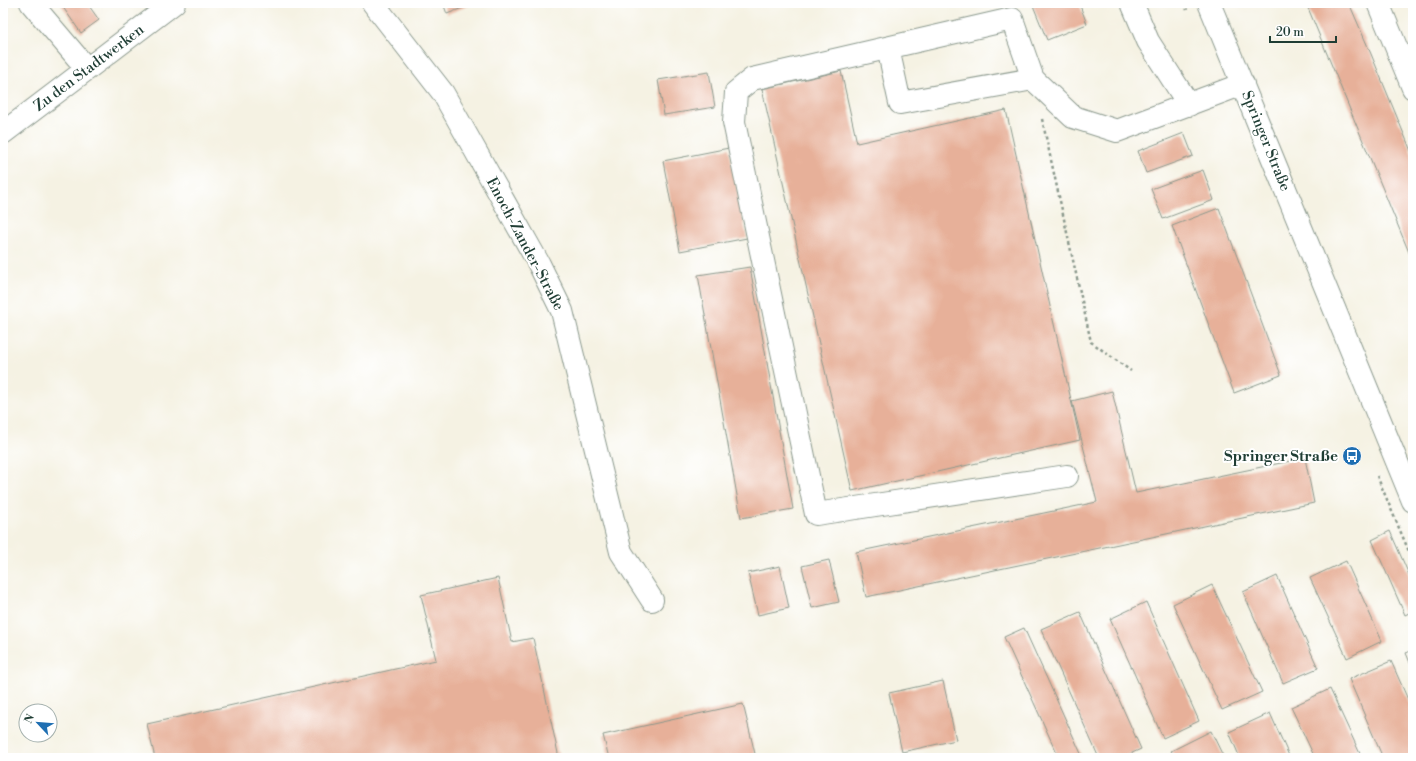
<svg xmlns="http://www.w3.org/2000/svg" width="1416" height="761" font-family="'Libre Bodoni',serif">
<rect width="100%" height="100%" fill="#fff"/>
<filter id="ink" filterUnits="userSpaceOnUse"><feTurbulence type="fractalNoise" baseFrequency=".025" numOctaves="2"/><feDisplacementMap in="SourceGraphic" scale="8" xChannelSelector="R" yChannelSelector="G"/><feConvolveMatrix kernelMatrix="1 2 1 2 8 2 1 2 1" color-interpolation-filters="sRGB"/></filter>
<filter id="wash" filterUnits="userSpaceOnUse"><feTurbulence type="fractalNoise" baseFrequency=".012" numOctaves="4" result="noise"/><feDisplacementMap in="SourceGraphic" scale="16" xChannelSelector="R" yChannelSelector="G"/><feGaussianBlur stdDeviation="0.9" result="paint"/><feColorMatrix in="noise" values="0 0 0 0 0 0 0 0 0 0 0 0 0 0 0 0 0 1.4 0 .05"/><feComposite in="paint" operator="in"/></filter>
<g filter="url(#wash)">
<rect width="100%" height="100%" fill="#f5f2e3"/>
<g id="blocks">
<g fill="#e7b099">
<polygon points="60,3 87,3 99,20 81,33"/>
<polygon points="443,3 475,3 447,14"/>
<polygon points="1032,3 1079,3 1087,24 1047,40"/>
<polygon points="1306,3 1349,3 1371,54 1413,156 1413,262"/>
<polygon points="841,71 857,143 1006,110 1080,440 852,491 762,89"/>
<polygon points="709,72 715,107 664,115 658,80"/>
<polygon points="1184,133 1193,156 1146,173 1138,151"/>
<polygon points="729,148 747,238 680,251 663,161"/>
<polygon points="1203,170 1214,200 1163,219 1151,189"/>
<polygon points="1219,208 1281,375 1234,393 1172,226"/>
<polygon points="750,267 793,509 741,518 698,275"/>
<polygon points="1112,391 1136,493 1305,458 1314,503 866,597 856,552 1097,502 1072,401"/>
<polygon points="1390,531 1413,584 1413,611 1405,615 1372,540"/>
<polygon points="829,560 839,602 812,608 802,566"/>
<polygon points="1346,561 1382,641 1347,658 1310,578"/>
<polygon points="780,566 789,608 758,615 748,573"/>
<polygon points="1277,576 1318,668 1283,683 1243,592"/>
<polygon points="498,578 512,642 533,638 559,758 155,758 147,724 436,660 421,595"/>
<polygon points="1212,585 1262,692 1222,710 1173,604"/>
<polygon points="1146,602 1199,721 1163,738 1110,619"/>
<polygon points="1080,612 1141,749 1121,758 1099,758 1041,629"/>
<polygon points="1024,628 1083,758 1059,758 1004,637"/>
<polygon points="1413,650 1413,670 1406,653"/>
<polygon points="1391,661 1413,711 1413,758 1383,758 1349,679"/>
<polygon points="943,681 956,740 902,752 889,693"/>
<polygon points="1330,689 1362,758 1315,758 1291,707"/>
<polygon points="743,704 756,758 609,758 603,735"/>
<polygon points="1270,713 1290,758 1240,758 1229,732"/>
<polygon points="1211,731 1224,758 1175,758 1171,751"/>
</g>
</g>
</g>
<g filter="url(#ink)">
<use href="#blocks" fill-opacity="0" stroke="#8a988c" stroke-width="1"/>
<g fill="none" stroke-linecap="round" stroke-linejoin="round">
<defs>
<g id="minor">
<polyline points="31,3 87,69"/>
<polyline points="373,3 443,93 539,264 562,311 621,552 652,600"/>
<polyline points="1132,3 1148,41 1189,105"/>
<polyline points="1209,3 1413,501"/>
<polyline points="1378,3 1413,88"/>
<polyline points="888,48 900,103 1033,79"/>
<polyline points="3,133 174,3"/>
<polyline points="1067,476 816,514 734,122 736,92 752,79 1012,19 1033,79 1073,117 1117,131 1243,84"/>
</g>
</defs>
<use href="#minor" stroke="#8a988c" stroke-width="24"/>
<g stroke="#8a988c" stroke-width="2.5" stroke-dasharray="3 3" stroke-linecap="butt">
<polyline points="1184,3 1187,10"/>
<polyline points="1042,119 1091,342 1131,371"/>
<polyline points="1377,476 1413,561"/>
</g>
<use href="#minor" stroke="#fff" stroke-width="22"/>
</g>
</g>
<defs>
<symbol id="bus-disc" viewBox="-11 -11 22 22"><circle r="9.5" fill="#1f6fb2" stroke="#fff"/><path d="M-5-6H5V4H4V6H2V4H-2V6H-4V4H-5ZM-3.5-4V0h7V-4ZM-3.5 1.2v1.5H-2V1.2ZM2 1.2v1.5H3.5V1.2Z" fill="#fff"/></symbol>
</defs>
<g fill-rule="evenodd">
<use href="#bus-disc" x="1341" y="445" width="22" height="22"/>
</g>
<g text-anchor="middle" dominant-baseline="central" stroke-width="4" stroke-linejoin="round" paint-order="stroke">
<g font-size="15" fill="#1f3d34" stroke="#fff">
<text transform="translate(89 68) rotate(-37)">Zu den Stadtwerken</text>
<text transform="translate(1266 141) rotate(68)">Springer Straße</text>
<text transform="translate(525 244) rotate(62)">Enoch-Zander-Straße</text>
</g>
<g font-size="15" font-weight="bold" fill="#1f3d34" stroke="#fff" text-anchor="end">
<text x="1338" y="456">Springer Straße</text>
</g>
</g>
<rect width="1416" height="761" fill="none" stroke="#fff" stroke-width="16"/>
<g transform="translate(38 723) rotate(296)"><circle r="19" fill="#ffffff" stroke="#a5b1ae"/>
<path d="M0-3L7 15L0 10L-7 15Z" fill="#1f6fb2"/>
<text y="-6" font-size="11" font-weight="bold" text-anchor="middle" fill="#1f3d34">N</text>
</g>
<path d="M1270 36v6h66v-6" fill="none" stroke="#1f3d34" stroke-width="2"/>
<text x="1276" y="36" font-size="12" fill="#1f3d34" stroke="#ffffff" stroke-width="3" paint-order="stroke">20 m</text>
</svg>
